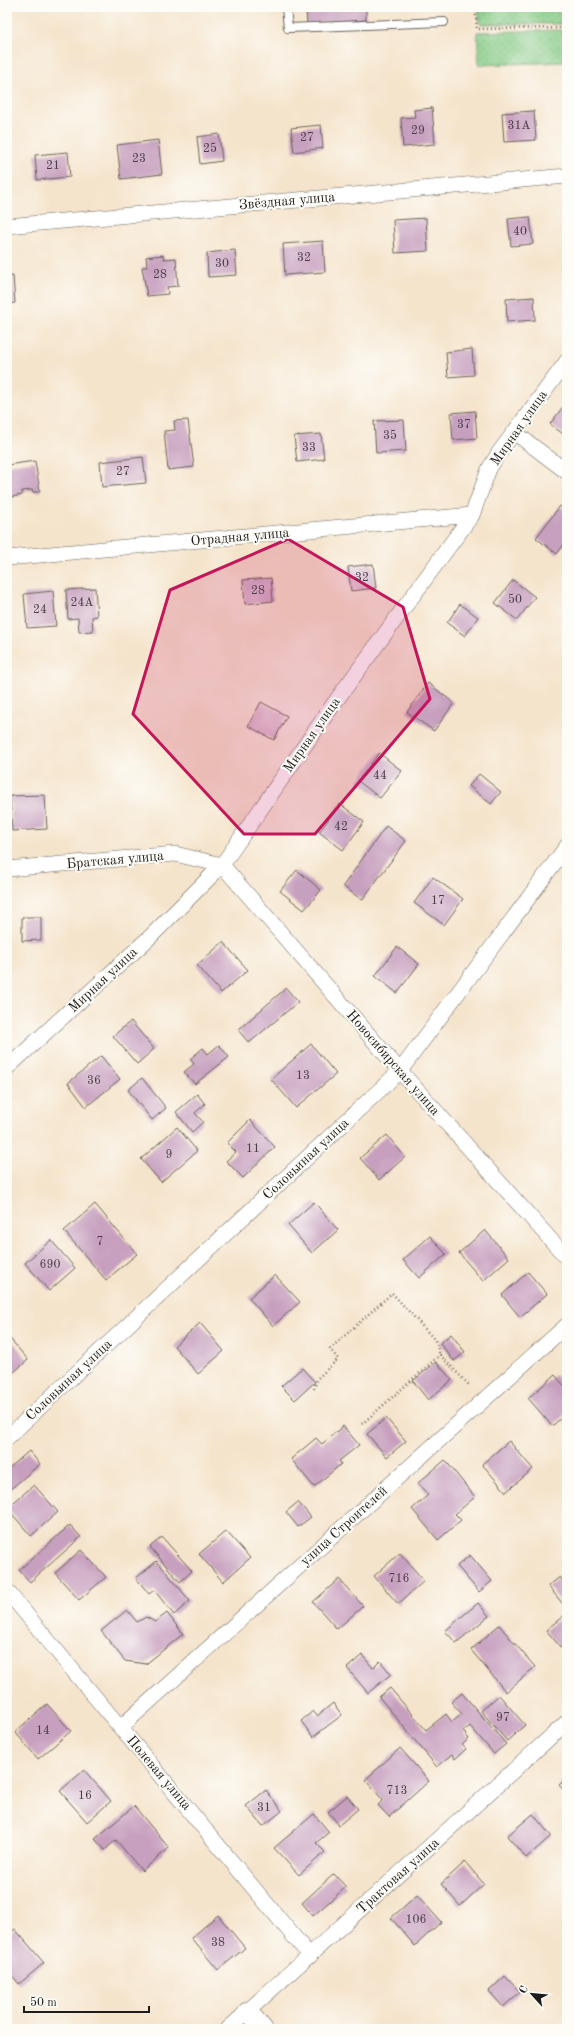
<svg xmlns="http://www.w3.org/2000/svg" width="574" height="2036" font-family="'Old Standard TT',serif">
<defs>
<pattern id="grass-dots" width="8" height="8" patternUnits="userSpaceOnUse"><rect width="8" height="8" fill="#84ca85"/><path d="M2 2h.1M6 6h.1" fill="none" stroke="#71ad72" stroke-width="1.8" stroke-linecap="round"/></pattern>
</defs>
<rect width="100%" height="100%" fill="#fdfcf7"/>
<filter id="ink" filterUnits="userSpaceOnUse"><feTurbulence type="fractalNoise" baseFrequency=".025" numOctaves="2"/><feDisplacementMap in="SourceGraphic" scale="8" xChannelSelector="R" yChannelSelector="G"/><feConvolveMatrix kernelMatrix="1 2 1 2 8 2 1 2 1" color-interpolation-filters="sRGB"/></filter>
<filter id="wash" filterUnits="userSpaceOnUse"><feTurbulence type="fractalNoise" baseFrequency=".012" numOctaves="4" result="noise"/><feDisplacementMap in="SourceGraphic" scale="16" xChannelSelector="R" yChannelSelector="G"/><feGaussianBlur stdDeviation="0.9" result="paint"/><feColorMatrix in="noise" values="0 0 0 0 0 0 0 0 0 0 0 0 0 0 0 0 0 1.4 0 .05"/><feComposite in="paint" operator="in"/></filter>
<g filter="url(#wash)">
<rect width="100%" height="100%" fill="#f5e4cc"/>
<g fill="url(#grass-dots)" stroke="#507350">
<polygon points="478,7 552,7 567,19 567,24 480,24"/>
<polygon points="567,30 567,62 479,65 477,32"/>
</g>
<g id="blocks">
<g fill="#c7a0bf">
<polygon points="306,7 366,7 366,20 307,24"/>
<polygon points="432,108 435,144 403,147 401,118 415,117 414,110"/>
<polygon points="534,111 536,140 504,142 502,113"/>
<polygon points="321,125 323,148 294,152 291,128"/>
<polygon points="219,134 222,161 200,164 197,137"/>
<polygon points="158,140 162,174 121,179 117,145"/>
<polygon points="68,152 70,177 37,180 35,155"/>
<polygon points="530,217 533,244 511,246 508,219"/>
<polygon points="426,218 428,251 395,253 393,220"/>
<polygon points="323,241 325,272 285,275 283,244"/>
<polygon points="235,250 237,275 208,277 207,253"/>
<polygon points="163,255 164,259 176,258 178,286 167,287 168,294 147,296 142,267 147,267 146,257"/>
<polygon points="13,276 15,303 7,304 7,277"/>
<polygon points="534,297 535,320 507,322 506,299"/>
<polygon points="472,349 474,375 448,377 446,352"/>
<polygon points="565,404 567,406 567,437 550,424"/>
<polygon points="475,411 477,438 453,440 451,413"/>
<polygon points="188,420 194,467 168,470 164,431 175,430 174,421"/>
<polygon points="404,420 406,451 376,453 374,421"/>
<polygon points="321,434 324,459 297,462 294,436"/>
<polygon points="143,457 146,483 102,487 100,462"/>
<polygon points="35,461 40,492 33,492 32,490 22,491 22,495 7,498 7,465"/>
<polygon points="560,506 567,511 567,540 557,554 536,538"/>
<polygon points="373,564 376,588 351,591 348,567"/>
<polygon points="271,578 273,601 245,604 243,580"/>
<polygon points="513,580 535,597 517,620 495,603"/>
<polygon points="95,588 97,616 92,617 93,631 79,632 78,618 68,619 66,590"/>
<polygon points="53,591 56,626 27,628 24,594"/>
<polygon points="460,604 478,617 465,636 447,623"/>
<polygon points="428,683 454,703 434,731 407,712"/>
<polygon points="261,702 287,716 274,740 248,726"/>
<polygon points="379,753 402,771 380,798 358,781"/>
<polygon points="479,774 501,792 491,804 469,786"/>
<polygon points="45,795 47,829 12,831 10,796"/>
<polygon points="340,804 364,822 343,850 319,832"/>
<polygon points="386,826 406,841 362,900 343,886"/>
<polygon points="297,870 321,890 304,910 280,891"/>
<polygon points="433,877 463,899 444,925 414,903"/>
<polygon points="22,917 41,917 41,940 22,941"/>
<polygon points="223,942 248,970 221,993 197,965"/>
<polygon points="397,947 419,964 397,993 375,976"/>
<polygon points="286,988 298,1002 249,1043 238,1030"/>
<polygon points="131,1021 154,1049 137,1064 113,1036"/>
<polygon points="311,1044 336,1074 296,1108 271,1079"/>
<polygon points="219,1045 229,1057 195,1084 184,1072 194,1064 190,1059 203,1048 208,1054"/>
<polygon points="101,1056 120,1079 86,1107 68,1083"/>
<polygon points="142,1078 166,1108 152,1120 128,1090"/>
<polygon points="197,1094 205,1104 195,1113 203,1122 192,1132 176,1112"/>
<polygon points="250,1120 275,1147 243,1178 226,1161 236,1152 227,1143"/>
<polygon points="177,1127 197,1151 161,1182 141,1159"/>
<polygon points="387,1135 405,1157 379,1180 360,1158"/>
<polygon points="314,1202 338,1230 312,1253 288,1225"/>
<polygon points="95,1204 137,1254 106,1280 64,1231"/>
<polygon points="485,1230 509,1258 483,1281 459,1253"/>
<polygon points="430,1236 446,1254 419,1278 403,1260"/>
<polygon points="51,1240 75,1268 49,1291 25,1263"/>
<polygon points="528,1272 547,1294 520,1317 502,1295"/>
<polygon points="275,1275 300,1302 273,1326 249,1298"/>
<polygon points="200,1323 224,1351 198,1374 174,1346"/>
<polygon points="451,1334 465,1352 454,1361 440,1343"/>
<polygon points="7,1335 28,1360 7,1378"/>
<polygon points="436,1362 452,1380 428,1400 413,1381"/>
<polygon points="302,1368 315,1382 295,1400 281,1386"/>
<polygon points="555,1375 567,1389 567,1413 552,1426 528,1398"/>
<polygon points="386,1418 406,1441 387,1457 367,1434"/>
<polygon points="343,1426 359,1445 339,1461 341,1464 314,1487 291,1459 316,1438 322,1444"/>
<polygon points="509,1441 533,1469 506,1492 482,1464"/>
<polygon points="29,1451 40,1464 7,1492 7,1470"/>
<polygon points="445,1460 475,1497 455,1514 461,1520 438,1540 412,1509 428,1495 418,1483"/>
<polygon points="34,1485 58,1512 31,1536 7,1508"/>
<polygon points="298,1502 311,1517 298,1527 286,1512"/>
<polygon points="70,1525 81,1537 30,1582 19,1570"/>
<polygon points="226,1531 250,1558 223,1582 199,1554"/>
<polygon points="162,1537 192,1571 180,1582 150,1547"/>
<polygon points="81,1550 106,1577 79,1600 55,1573"/>
<polygon points="400,1553 424,1581 398,1604 374,1576"/>
<polygon points="470,1555 492,1581 479,1592 457,1566"/>
<polygon points="157,1561 190,1601 174,1615 154,1590 149,1594 136,1578"/>
<polygon points="560,1577 567,1586 567,1609 548,1586"/>
<polygon points="339,1579 363,1606 337,1629 313,1602"/>
<polygon points="478,1603 489,1616 456,1643 445,1631"/>
<polygon points="127,1610 137,1622 146,1617 155,1622 167,1613 183,1634 146,1664 125,1661 101,1631"/>
<polygon points="567,1613 567,1655 546,1630"/>
<polygon points="499,1625 535,1667 506,1692 471,1650"/>
<polygon points="362,1655 373,1668 380,1661 391,1674 368,1693 347,1668"/>
<polygon points="390,1688 426,1730 446,1714 452,1722 462,1714 451,1702 462,1693 506,1744 494,1754 470,1726 463,1731 469,1739 462,1745 466,1749 455,1759 452,1755 437,1767 379,1697"/>
<polygon points="499,1695 525,1725 507,1741 481,1711"/>
<polygon points="333,1703 342,1715 313,1737 301,1721 313,1711 317,1716"/>
<polygon points="47,1704 71,1731 38,1759 15,1732"/>
<polygon points="400,1748 429,1781 389,1817 378,1805 383,1800 365,1780"/>
<polygon points="84,1770 111,1801 87,1822 60,1791"/>
<polygon points="567,1778 567,1794 559,1785"/>
<polygon points="266,1790 282,1811 263,1826 246,1806"/>
<polygon points="347,1796 358,1809 339,1825 328,1812"/>
<polygon points="134,1806 169,1848 142,1871 116,1840 105,1850 95,1839"/>
<polygon points="314,1814 329,1832 316,1843 325,1852 299,1875 274,1848"/>
<polygon points="533,1814 551,1836 526,1858 507,1836"/>
<polygon points="465,1862 484,1884 460,1906 441,1884"/>
<polygon points="334,1874 346,1887 313,1916 302,1903"/>
<polygon points="417,1895 441,1922 415,1946 391,1918"/>
<polygon points="218,1915 245,1948 218,1970 191,1938"/>
<polygon points="15,1929 44,1963 19,1984 7,1969 7,1936"/>
<polygon points="505,1976 520,1992 503,2007 489,1991"/>
</g>
</g>
</g>
<g filter="url(#ink)">
<use href="#blocks" fill-opacity="0" stroke="#68625a" stroke-width="1"/>
<g fill="none" stroke-linecap="round" stroke-linejoin="round">
<defs>
<polyline id="service" points="286,7 288,28 444,22"/>
<g id="minor">
<polyline points="7,226 567,176"/>
<polyline points="514,432 567,472"/>
<polyline points="7,558 472,515"/>
<polyline points="7,869 175,854 222,865 400,1071 567,1258"/>
<polyline points="7,1068 150,937 222,865 335,702 472,515 489,469 498,454 567,361"/>
<polyline points="7,1438 400,1071 567,846"/>
<polyline points="7,1591 310,1956"/>
<polyline points="121,1727 567,1325"/>
<polyline points="228,2029 567,1722"/>
</g>
<polyline id="tertiary" points="248,2011 263,2029"/>
</defs>
<use href="#service" stroke="#68625a" stroke-width="10"/>
<use href="#minor" stroke="#68625a" stroke-width="16"/>
<use href="#tertiary" stroke="#68625a" stroke-width="20"/>
<g stroke="#68625a" stroke-width="2.5" stroke-dasharray="1 3" stroke-linecap="butt">
<polyline points="475,7 477,29 567,28"/>
<polyline points="558,7 567,14"/>
<polyline points="314,1389 317,1379 338,1359 330,1349 392,1293 435,1340 440,1355"/>
<polyline points="362,1424 440,1355 469,1385"/>
</g>
<use href="#service" stroke="#fff" stroke-width="8"/>
<use href="#minor" stroke="#fff" stroke-width="15"/>
<use href="#tertiary" stroke="#fff" stroke-width="19"/>
</g>
</g>
<path fill="#c2185b" fill-opacity="0.2" stroke="#c2185b" stroke-width="3" stroke-linejoin="round" d="M288,539L403,607L430,699L315,834H244L133,714L170,590Z"/>
<g text-anchor="middle" dominant-baseline="central" stroke-width="4" stroke-linejoin="round" paint-order="stroke">
<g font-size="12" fill="#473d45">
<text x="519" y="126">31А</text>
<text x="418" y="131">29</text>
<text x="307" y="138">27</text>
<text x="210" y="149">25</text>
<text x="139" y="159">23</text>
<text x="53" y="166">21</text>
<text x="520" y="232">40</text>
<text x="304" y="258">32</text>
<text x="222" y="264">30</text>
<text x="160" y="275">28</text>
<text x="464" y="425">37</text>
<text x="390" y="436">35</text>
<text x="309" y="448">33</text>
<text x="123" y="472">27</text>
<text x="362" y="578">32</text>
<text x="258" y="591">28</text>
<text x="515" y="600">50</text>
<text x="82" y="603">24А</text>
<text x="40" y="610">24</text>
<text x="380" y="776">44</text>
<text x="341" y="827">42</text>
<text x="438" y="901">17</text>
<text x="303" y="1076">13</text>
<text x="94" y="1081">36</text>
<text x="253" y="1149">11</text>
<text x="169" y="1155">9</text>
<text x="100" y="1242">7</text>
<text x="50" y="1265">690</text>
<text x="399" y="1579">716</text>
<text x="503" y="1718">97</text>
<text x="43" y="1731">14</text>
<text x="397" y="1791">713</text>
<text x="85" y="1796">16</text>
<text x="264" y="1808">31</text>
<text x="416" y="1920">106</text>
<text x="218" y="1943">38</text>
</g>
<g font-size="14" fill="#1c1c1c" stroke="#fdfcf7">
<text transform="translate(287 201) rotate(-5)">Звёздная улица</text>
<text transform="translate(519 428) rotate(-55)">Мирная улица</text>
<text transform="translate(240 537) rotate(-5)">Отрадная улица</text>
<text transform="translate(312 735) rotate(-55)">Мирная улица</text>
<text transform="translate(115 860) rotate(-5)">Братская улица</text>
<text transform="translate(103 980) rotate(-43)">Мирная улица</text>
<text transform="translate(393 1063) rotate(49)">Новосибирская улица</text>
<text transform="translate(306 1159) rotate(-43)">Соловьиная улица</text>
<text transform="translate(69 1380) rotate(-43)">Соловьиная улица</text>
<text transform="translate(344 1526) rotate(-42)">улица Строителей</text>
<text transform="translate(159 1773) rotate(50)">Полевая улица</text>
<text transform="translate(398 1876) rotate(-42)">Трактовая улица</text>
</g>
</g>
<rect width="574" height="2036" fill="none" stroke="#fdfcf7" stroke-width="24"/>
<g transform="translate(532 1994) rotate(297)" stroke="#fdfcf7" stroke-width="3" paint-order="stroke">
<path d="M0-3L7 15L0 10L-7 15Z" fill="#1c1c1c"/>
<text y="-6" font-size="11" font-weight="bold" text-anchor="middle" fill="#1c1c1c">С</text>
</g>
<path d="M24 2006v6h125v-6" fill="none" stroke="#1c1c1c" stroke-width="2"/>
<text x="30" y="2006" font-size="12" fill="#1c1c1c" stroke="#fdfcf7" stroke-width="3" paint-order="stroke">50 m</text>
</svg>
